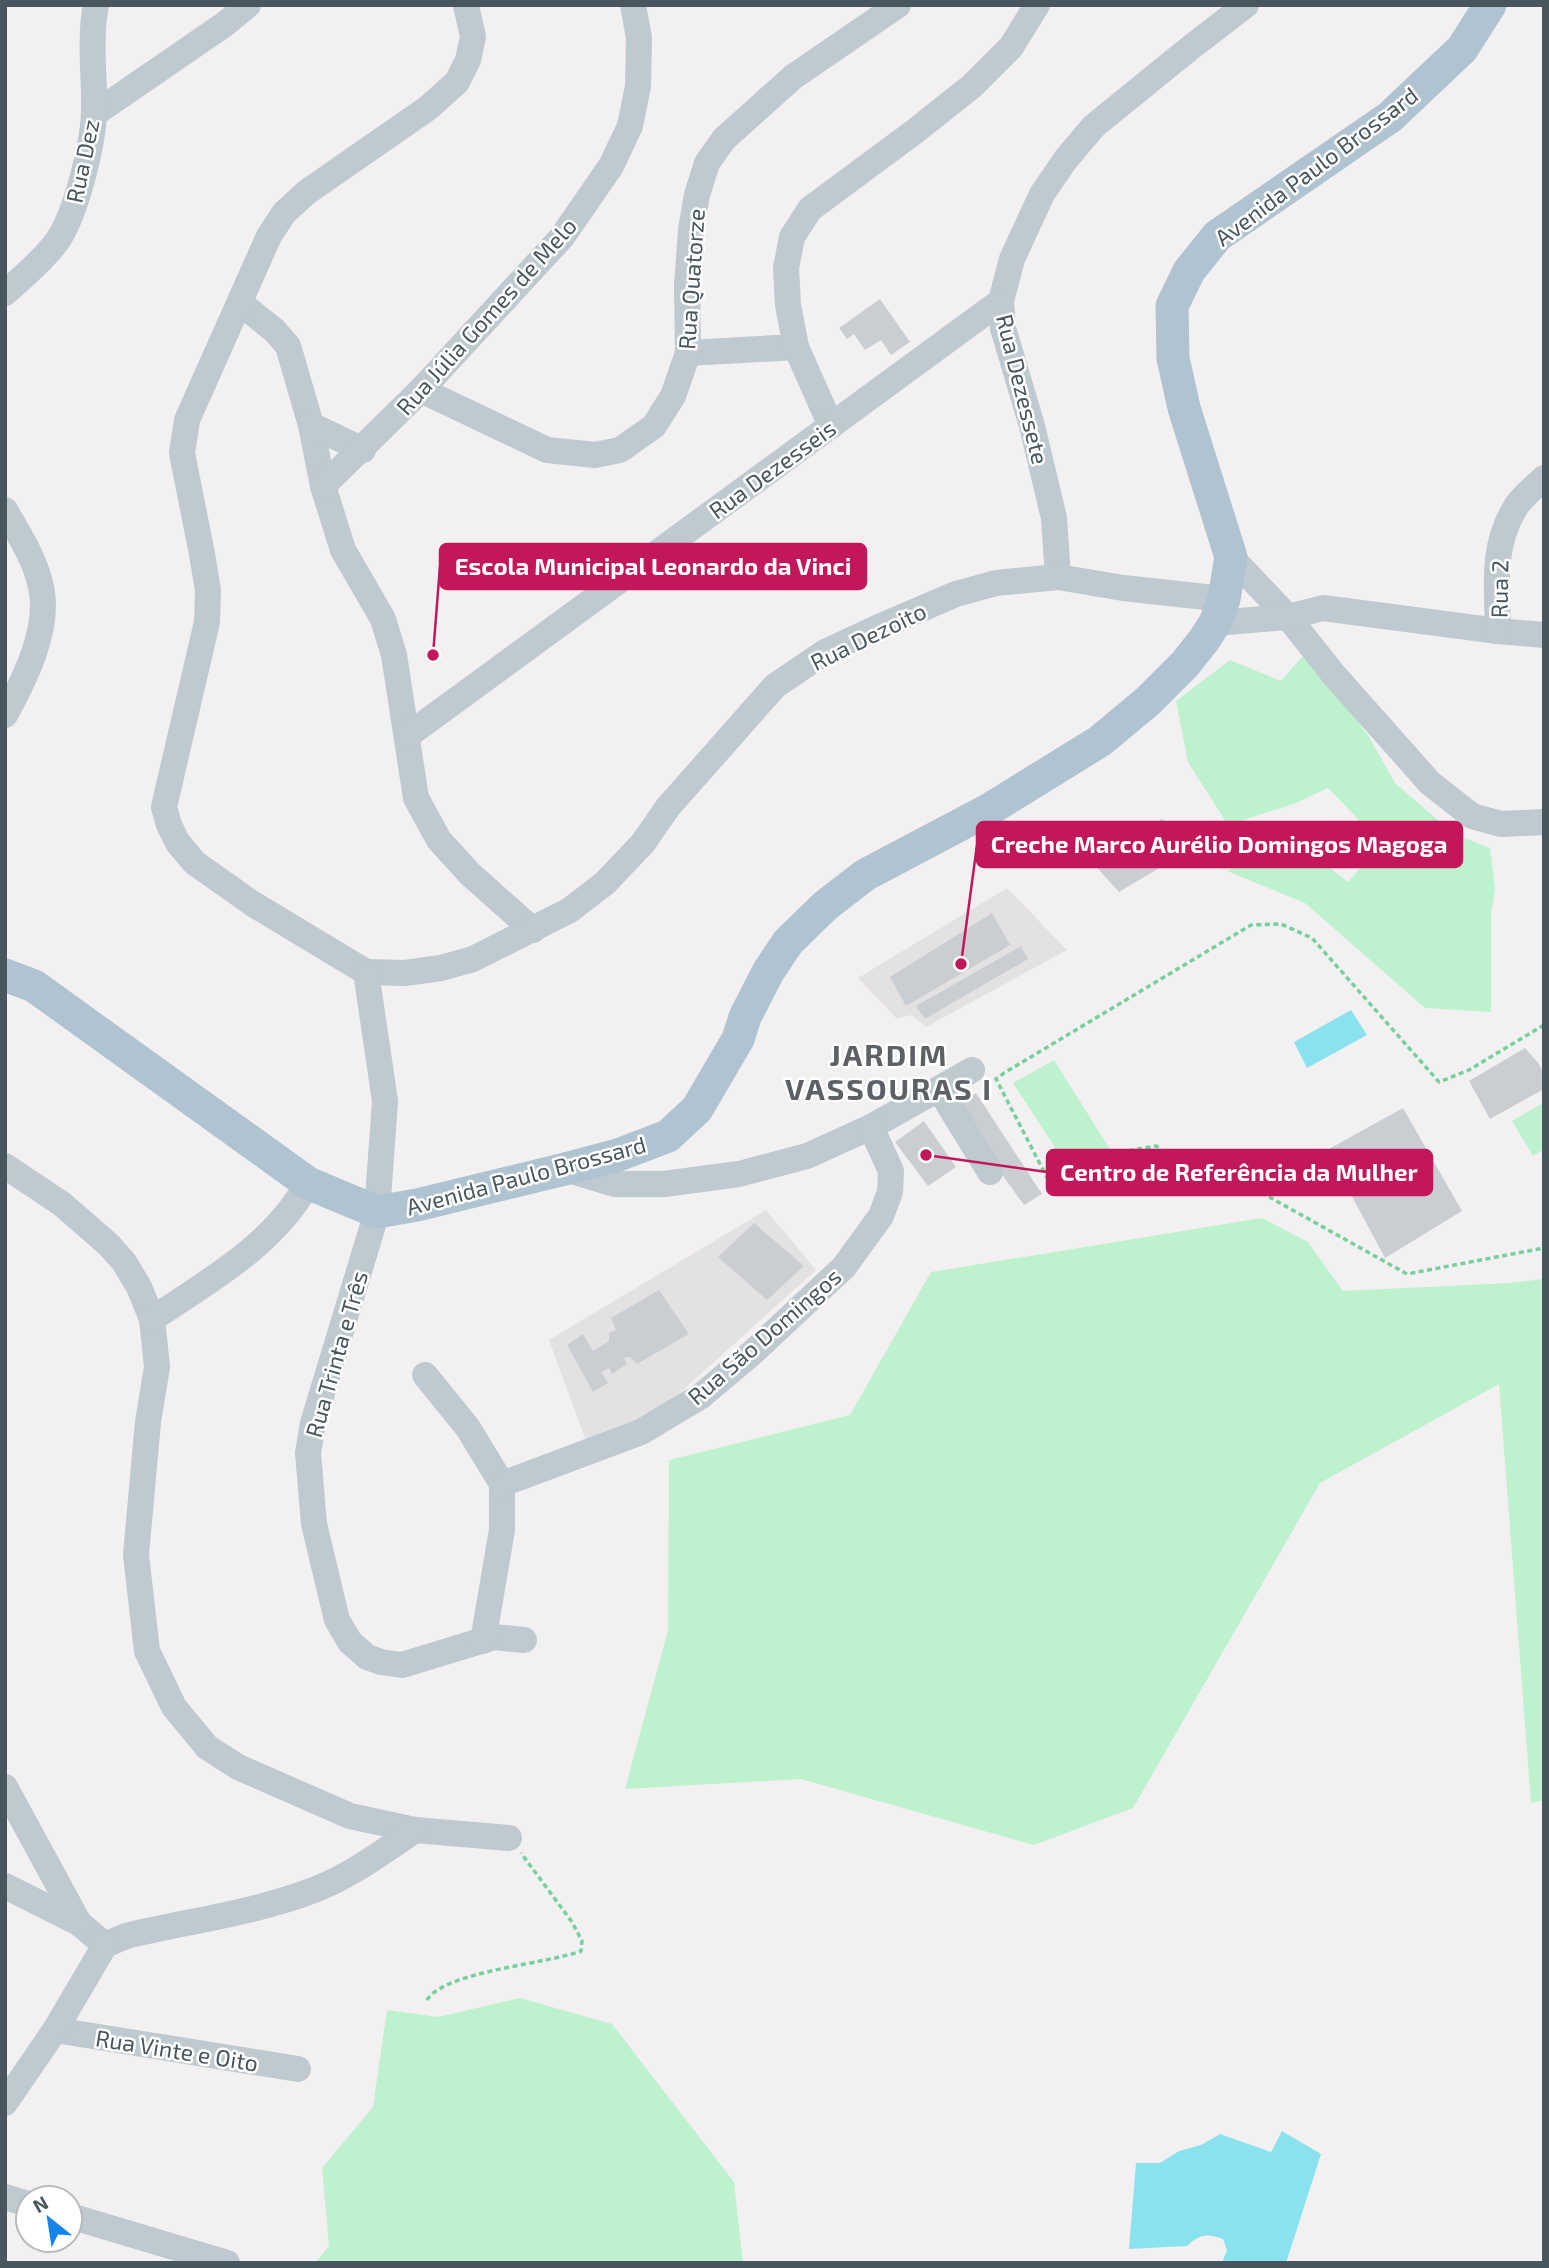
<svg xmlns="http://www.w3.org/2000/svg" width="1549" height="2268" font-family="'Exo 2',sans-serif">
<rect width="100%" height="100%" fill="#f3f0f1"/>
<g fill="#e4e1e3">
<polygon points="1007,888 1067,950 926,1027 911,1015 897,1019 858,978"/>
<polygon points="766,1210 816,1270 661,1410 587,1444 549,1340"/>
</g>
<g fill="#bef1ce">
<polygon points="1303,656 1336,691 1369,737 1395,783 1454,834 1490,848 1495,889 1491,916 1491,1012 1425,1008 1305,903 1227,871 1285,832 1348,882 1360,868 1360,821 1328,788 1296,803 1228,825 1188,762 1176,701 1230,660 1281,681"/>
<polygon points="1054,1060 1111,1151 1071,1172 1013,1083"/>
<polygon points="1544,1102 1544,1149 1533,1156 1512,1121"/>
<polygon points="1262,1218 1308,1242 1343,1291 1510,1283 1544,1279 1544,1800 1531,1803 1499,1384 1320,1483 1133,1808 1034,1845 801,1779 625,1789 668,1630 669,1460 850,1415 931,1272"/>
<polygon points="520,1998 612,2024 734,2182 743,2263 315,2263 329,2246 322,2168 373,2107 387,2010 438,2017"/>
</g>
<g fill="#8be2ef">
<polygon points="1351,1010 1367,1035 1307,1068 1294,1042"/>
<path d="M1282,2131L1321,2154L1286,2263H1222L1227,2250L1223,2239C1207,2233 1200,2234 1187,2246L1129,2249L1136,2163H1160L1179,2151L1201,2145L1220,2134L1271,2152Z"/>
</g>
<g fill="#caced3">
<polygon points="880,299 910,342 891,355 881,340 865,350 854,334 847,339 839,328"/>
<polygon points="1162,819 1191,849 1119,892 1090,860"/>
<polygon points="992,913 1010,945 906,1006 890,977"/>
<polygon points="1021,946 1028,959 925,1019 916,1006"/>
<polygon points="1525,1048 1539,1064 1544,1075 1544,1089 1490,1119 1469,1081"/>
<polygon points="976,1093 1042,1194 1024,1205 954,1108"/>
<polygon points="1403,1108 1462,1211 1385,1258 1327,1150"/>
<polygon points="924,1121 956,1167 928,1186 895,1142"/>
<polygon points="754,1223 804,1266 767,1300 718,1257"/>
<polygon points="659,1290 689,1334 637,1364 630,1357 624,1358 627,1364 612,1374 609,1368 601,1372 608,1383 593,1392 567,1345 583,1334 593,1351 609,1341 609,1333 616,1330 611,1318"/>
</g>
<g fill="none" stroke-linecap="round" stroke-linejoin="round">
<g stroke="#75d09b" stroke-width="3.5" stroke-dasharray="5 3.5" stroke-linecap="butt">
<polyline points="1544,1025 1469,1070 1439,1082 1312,938 1281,924 1251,925 1004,1073 996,1079 1053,1189 1061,1190 1132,1150 1156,1146 1198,1174 1255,1189 1407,1274 1544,1248"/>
<path d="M427,2000C445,1971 547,1964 581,1951L582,1941L572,1922L521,1853"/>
</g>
<g stroke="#bec9d0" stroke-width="26">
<polyline points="94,114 225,24 248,5"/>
<path d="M5,293C22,278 41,262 55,244C75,219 93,145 94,112C95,77 89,40 96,5"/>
<polyline points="240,303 274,330 288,346 311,425 323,486 343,550 383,619 394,655 416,798 439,840 470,874 533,930"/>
<polyline points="688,353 796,347"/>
<polyline points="421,390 547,450 595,455 620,450 654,426 673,396 688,353 687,285 691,230 697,195 707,163 724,139 793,77 898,5"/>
<polyline points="311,425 363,450"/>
<polyline points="831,426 796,347 788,305 786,268 792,237 810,209 914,132 972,86 1011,47 1037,5"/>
<polyline points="323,486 421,390 562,237 611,166 630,126 638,86 639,38 633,5"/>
<path d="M5,510C18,533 34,557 40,583C52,625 25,679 5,715"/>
<polyline points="1231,557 1288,617 1334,675 1430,783 1472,816 1501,824 1544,822"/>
<polyline points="1058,577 1054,518 1032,426 1003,328 1001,301 1012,259 1042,194 1066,159 1094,126 1190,48 1246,5"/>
<polyline points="1215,623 1288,617 1323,608 1498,631 1544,635"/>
<path d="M1498,631C1497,586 1491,545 1517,505C1524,495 1535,487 1544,478"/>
<polyline points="407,736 1001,301"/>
<polyline points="366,972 253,904 195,863 178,843 169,825 164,807 207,622 208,590 202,554 182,453 187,420 269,236 284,213 307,192 428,108 457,82 468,60 473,37 466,5"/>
<polyline points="366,972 405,973 441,968 473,959 570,910 605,883 643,843 668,807 775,686 825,652 879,627 956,594 996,583 1058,577 1123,588 1224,599"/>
<polyline points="366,972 385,1101 377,1212 313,1423 308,1453 314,1524 337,1620 350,1642 367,1657 381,1662 402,1665 494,1637 524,1640"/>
<polyline points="939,1089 990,1172"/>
<polyline points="5,1166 62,1204 109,1245 124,1262 139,1287 152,1319 157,1367 148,1422 136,1555 147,1651 174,1707 207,1747 238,1767 350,1816 415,1830 509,1838"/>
<polyline points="565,1169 615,1184 664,1184 739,1174 807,1156 871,1127 972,1070"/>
<path d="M152,1319C209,1281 275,1244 308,1183"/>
<polyline points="425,1375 468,1428 502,1484 502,1530 483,1641"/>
<polyline points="502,1484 641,1432 701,1396 752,1353 844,1267 881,1216 890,1192 891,1171 871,1127"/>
<polyline points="5,1787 79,1923 105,1945"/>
<polyline points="5,1886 79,1923"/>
<path d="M105,1945L126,1936C188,1921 254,1913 314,1890C350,1876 383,1852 415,1830"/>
<polyline points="55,2030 298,2069"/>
<polyline points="5,2103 55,2030 105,1945"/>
<polyline points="5,2197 28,2204"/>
<polyline points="70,2216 227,2263"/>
</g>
<polyline stroke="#b0c3d0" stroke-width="33" points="5,975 34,986 308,1183 377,1212 417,1205 565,1169 618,1155 668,1136 697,1109 738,1039 745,1017 768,972 788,942 825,906 865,875 990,809 1100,741 1148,701 1185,664 1204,640 1215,623 1224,599 1231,557 1184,408 1173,358 1172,306 1189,271 1217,236 1390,117 1462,49 1490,5"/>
</g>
<g text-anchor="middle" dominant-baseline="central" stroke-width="5" stroke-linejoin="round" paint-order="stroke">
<g font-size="23" fill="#48565f" stroke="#fff">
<text transform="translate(82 161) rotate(-78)">Rua Dez</text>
<text transform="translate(1316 166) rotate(-37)">Avenida Paulo Brossard</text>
<text transform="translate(691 279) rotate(-86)">Rua Quatorze</text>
<text transform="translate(486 316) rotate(-48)">Rua Júlia Gomes de Melo</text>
<text transform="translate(1023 389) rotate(76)">Rua Dezessete</text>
<text transform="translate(772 469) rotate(-36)">Rua Dezesseis</text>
<text transform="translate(1499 589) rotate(-89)">Rua 2</text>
<text transform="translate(868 636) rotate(-26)">Rua Dezoito</text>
<text transform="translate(526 1175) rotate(-15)">Avenida Paulo Brossard</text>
<text transform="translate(764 1336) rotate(-41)">Rua São Domingos</text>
<text transform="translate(336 1354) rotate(-74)">Rua Trinta e Três</text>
<text transform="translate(177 2050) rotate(9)">Rua Vinte e Oito</text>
</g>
<g font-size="30" font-weight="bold" letter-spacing="2" fill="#5d6166" stroke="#fff">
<text x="889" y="1054">JARDIM<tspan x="889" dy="34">VASSOURAS I</tspan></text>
</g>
</g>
<path fill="none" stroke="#c2185b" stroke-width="2.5" d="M433 655L440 566M961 964L977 845M926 1155L1047 1172"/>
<g fill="#c2185b" stroke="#fff" stroke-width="2.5">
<circle cx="433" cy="655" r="7"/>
<circle cx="961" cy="964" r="7"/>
<circle cx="926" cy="1155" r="7"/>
</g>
<g fill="#c2185b" stroke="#c2185b" stroke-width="2.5">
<rect x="440" y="544" width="426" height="45" rx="7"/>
<rect x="977" y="822" width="485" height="45" rx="7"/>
<rect x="1047" y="1150" width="385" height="45" rx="7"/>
</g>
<g font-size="24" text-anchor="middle" font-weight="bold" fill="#fff">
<text x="653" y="575">Escola Municipal Leonardo da Vinci</text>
<text x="1219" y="853">Creche Marco Aurélio Domingos Magoga</text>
<text x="1239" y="1181">Centro de Referência da Mulher</text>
</g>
<rect width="1549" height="2268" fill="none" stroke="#48565f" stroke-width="14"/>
<g transform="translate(49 2219) rotate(330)"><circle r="33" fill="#ffffff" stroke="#b6bbbf" stroke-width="2"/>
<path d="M0-5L12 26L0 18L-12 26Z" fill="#1584e9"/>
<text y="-10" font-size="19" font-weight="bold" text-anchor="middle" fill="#48565f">N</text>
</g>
</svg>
